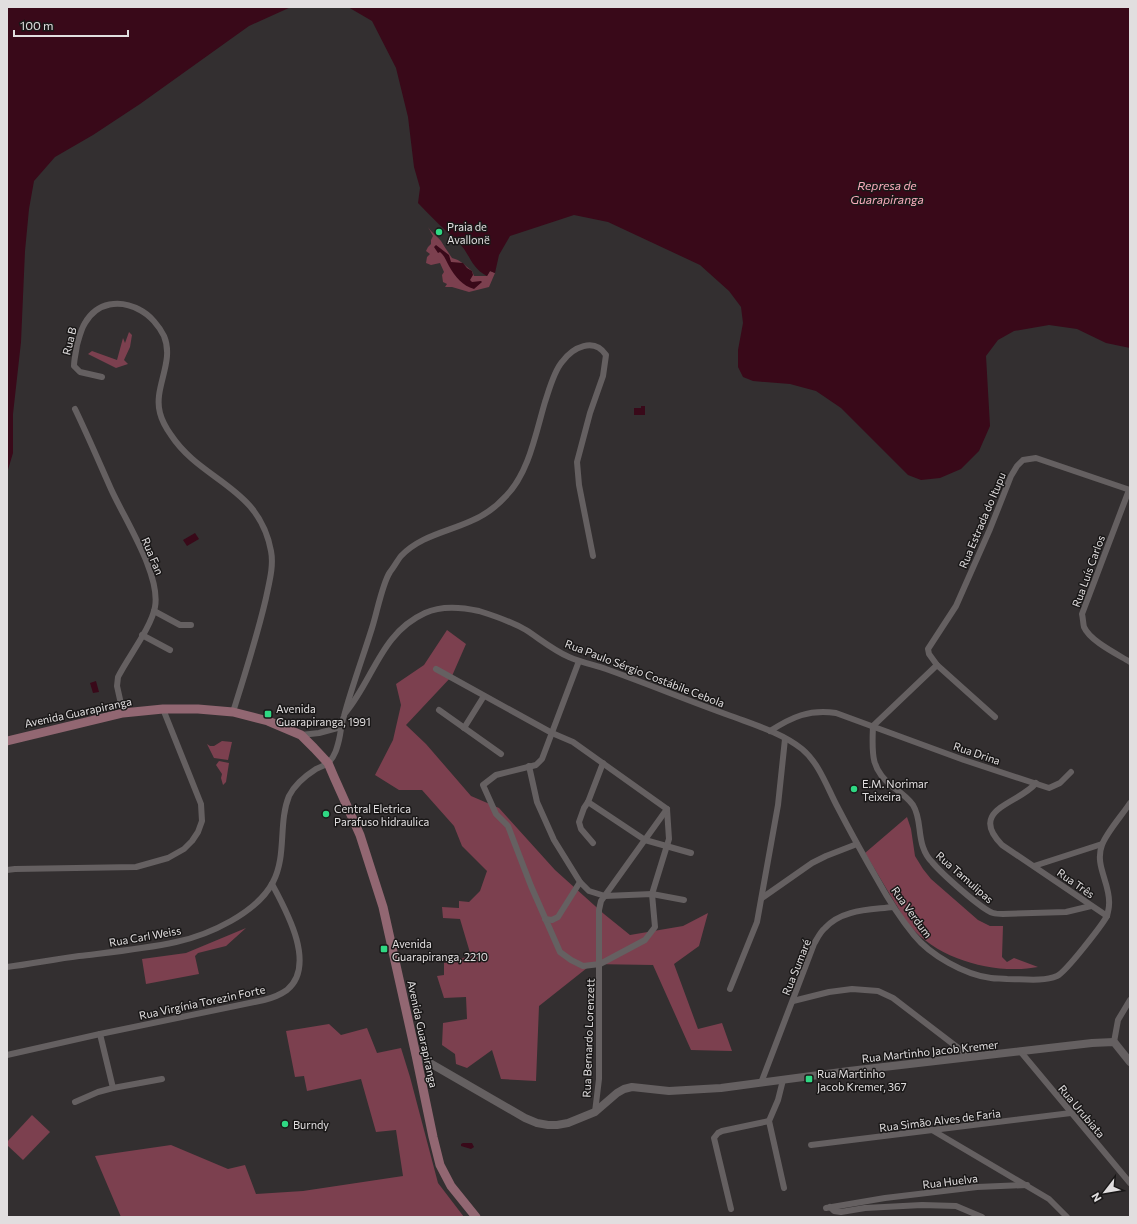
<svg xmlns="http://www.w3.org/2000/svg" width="1137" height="1224" font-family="Commissioner,sans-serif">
<rect width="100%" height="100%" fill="#332f30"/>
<g fill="#7c404f">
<path d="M428,227C432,233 438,237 441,241C444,246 448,252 452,258C461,260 464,265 472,271L474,276H487L490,271L495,273L489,287L469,292L452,287H445L447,284L443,282L442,275L444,272L440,263L431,265L426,263L427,257L430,254L426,251L428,247L431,244V240L433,236Z"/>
<polygon points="129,332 132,335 130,347 124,360 128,364 116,368 88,354 92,351 117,360 123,338 125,343"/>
<polygon points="447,630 466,644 452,676 406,725 426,744 471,796 499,808 555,870 604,914 630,935 683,926 708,913 699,946 674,964 698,1029 722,1023 732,1051 691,1050 653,965 592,964 539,1006 536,1081 501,1079 492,1050 467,1068 456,1064 455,1054 442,1045 443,1023 467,1019 466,997 444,998 437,976 444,975 444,963 471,956 460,919 443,918 442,907 459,908 459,901 469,902 480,891 487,871 462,846 454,826 422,790 399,790 375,775 393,740 401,705 396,684 424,665"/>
<polygon points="222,741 232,742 228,760 214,758 207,744 210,746 214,746"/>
<polygon points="219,761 229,763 226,782 223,785 221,778 222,774 216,765"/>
<path d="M907,817L911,829L915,856L923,869L931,879L978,920L990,926H1003L1002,957L1007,962L1014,958L1038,967C995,975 939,960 910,926C904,920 900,910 895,903C885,886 875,870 865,853Z"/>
<polygon points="246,928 226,946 198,953 195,956 199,974 146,984 142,959 186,953"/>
<polygon points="329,1024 341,1035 367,1028 377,1053 401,1048 410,1077 438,1183 464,1217 121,1217 95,1156 171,1145 228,1169 245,1165 256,1194 303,1191 403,1176 396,1130 376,1132 361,1079 307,1091 304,1076 295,1077 286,1031"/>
<polygon points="32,1115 50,1132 23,1160 7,1145 7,1142"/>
</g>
<g fill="#390919">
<polygon points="7,7 291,7 249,26 140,104 93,135 55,157 34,181 29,209 25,251 21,342 13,414 13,453 7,473"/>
<path d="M348,7H1130V348L1106,343L1077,329L1049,325L1014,331L998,340L986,356L990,426L979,451L961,469L940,478L921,480L908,475L841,408L816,391L790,384L753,381L743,377L738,367V350L743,323L741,307L729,291L700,265L608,222L574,215L510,236L499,255L495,273L490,271L487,276C471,268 470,254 459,243C445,230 431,217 418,203L420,188L414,167L408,117L396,68L372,21Z"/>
<path d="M436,245L449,255L451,262L463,263L467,268L472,271L473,275L470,280L472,282L481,281L482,282L474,289C463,286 455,277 449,266C446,261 445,256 440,252L438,253L434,247Z"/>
<polygon points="641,406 645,406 645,415 634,415 634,408 641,408"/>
<polygon points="195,533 199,539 187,546 183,540"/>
<polygon points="96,681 99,692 93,693 90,683"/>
<polygon points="463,1143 472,1143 474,1147 471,1149 461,1146 461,1144"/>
</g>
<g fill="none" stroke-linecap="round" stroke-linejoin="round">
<g stroke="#656061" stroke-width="6">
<path d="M102,377L80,372L74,366C74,359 76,353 77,345C79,338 81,329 85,323C97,302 120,299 140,310C150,315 159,326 164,336C175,362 153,388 160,413C162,421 166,428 171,435C202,482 259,486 271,551C274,566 269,583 266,598C257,637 245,674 233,712"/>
<path d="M75,409C88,436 99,462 111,489C125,520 161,575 155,607C151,628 128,657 118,677L117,686L123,713"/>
<path d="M1129,490L1082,614C1083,618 1083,623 1084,627C1090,641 1117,654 1130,662"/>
<polyline points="154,611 180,625 191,625"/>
<polyline points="142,635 170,650"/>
<polyline points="579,661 542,759 536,765 496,775 483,785 496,814 508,826 531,886 560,952 571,960 583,966 600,964 645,940 655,927 652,894 669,839 667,809"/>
<polyline points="436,669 552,733 573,742 667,809 601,901 599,910 599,1079 595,1112"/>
<polyline points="439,710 501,754"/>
<path d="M346,712C374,678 381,633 425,613C442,605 461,607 479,611C495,616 512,622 526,630C540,639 553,650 569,657C580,662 594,665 606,669C648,684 689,701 731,716C755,725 782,733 802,749C819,763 827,787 837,806C850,831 863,855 877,879C888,899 900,918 914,935C930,955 965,975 991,978C996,979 1002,978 1007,979C1023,979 1043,982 1057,976C1066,972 1102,925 1107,916C1108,912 1109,908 1109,905C1111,884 1094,866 1102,845C1106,833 1123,814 1130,803"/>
<polyline points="995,717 937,665 929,654 928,649 956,606 990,529 1011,476 1017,466 1023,460 1036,458 1130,490"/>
<path d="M873,726C872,753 870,769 893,787C900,792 908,798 913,805C921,818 918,833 923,847C925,853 928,858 932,862C941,873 981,909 993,913C996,914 1000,914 1003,914L1066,912L1091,906"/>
<polyline points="873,726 937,665"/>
<polyline points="464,728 484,696"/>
<path d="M770,731C792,717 809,709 836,713L964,760L1049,788L1060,783L1071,772"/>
<polyline points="301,735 319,733 341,727"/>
<polyline points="529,766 537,802 554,840 580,882"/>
<path d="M1036,783C1019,804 967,809 1002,845L1107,916"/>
<polyline points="588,802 645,840 691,853"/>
<polyline points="593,843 581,829 579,822 584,808 588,802 603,763"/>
<polyline points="1034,866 1102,844"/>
<polyline points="7,870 15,869 136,867 168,858 184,849 192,841 198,832 202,821 201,804 163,709"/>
<polyline points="762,898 812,863 826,856 857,844"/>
<polyline points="545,919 552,920 558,917 580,882 589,891 605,896 652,894 684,900"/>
<path d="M7,967C31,964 55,959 79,956C112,952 144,949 176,942C209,935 257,913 273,882C287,855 278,823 289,796C295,784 305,776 316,769C321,767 326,765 329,762C335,756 337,748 339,740C341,732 341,724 344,716C352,686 363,657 372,628C377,613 382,584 390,572C394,567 397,561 401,556C420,536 447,532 471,521C483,516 497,506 506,496C529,473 536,432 545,402C549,390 554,371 562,362C573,347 594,337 606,355L603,376L590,413L577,462L579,485L593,556"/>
<polyline points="730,989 757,922 778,805 785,739"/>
<polyline points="793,1001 829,992 852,989 878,991 893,998 970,1057"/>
<polyline points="100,1034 113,1088"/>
<polyline points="1114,1042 1118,1020 1130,1000"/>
<polyline points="1020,1051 1130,1183"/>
<path d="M7,1055L100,1034L264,1000C272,998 280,995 287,990C317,965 286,910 272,884"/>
<polyline points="783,1080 778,1100 769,1121 784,1188"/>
<path d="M761,1083L814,944C817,939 820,932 825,928C842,909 870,910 893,907"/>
<polyline points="75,1102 98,1092 113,1088 162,1079"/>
<polyline points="932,1130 1049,1199 1067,1217"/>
<polyline points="811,1145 1071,1113"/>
<polyline points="830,1207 834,1211 841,1212 865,1208 922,1205 956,1206 982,1217"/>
<polyline points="826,1208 885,1198 977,1187 1027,1185"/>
<polyline points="731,1209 714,1138 718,1133 722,1131 769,1121"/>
</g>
<polyline stroke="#656061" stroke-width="8" points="416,1055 525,1118 537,1123 548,1125 557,1125 568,1123 595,1112 617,1093 624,1089 632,1087 669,1091 721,1088 849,1071 1092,1043 1114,1042 1130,1062"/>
<polyline stroke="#926772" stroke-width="9" points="7,741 123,713 163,709 198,709 233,712 268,721 301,735 314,748 328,763 334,777 360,835 383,907 416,1055 433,1137 440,1165 451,1186 476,1217"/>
</g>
<g fill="#2fd883" stroke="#1a1818" stroke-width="1.5">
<circle cx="439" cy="232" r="4"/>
<rect x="264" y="710" width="8" height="8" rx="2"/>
<circle cx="854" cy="789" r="4"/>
<circle cx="326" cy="814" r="4"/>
<rect x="380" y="945" width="8" height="8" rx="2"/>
<rect x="805" y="1075" width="8" height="8" rx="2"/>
<circle cx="285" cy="1124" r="4"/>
</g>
<g text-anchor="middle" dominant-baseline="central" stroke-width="3" stroke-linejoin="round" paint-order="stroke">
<g font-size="11" fill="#e1dedf" stroke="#1a1818" text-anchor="start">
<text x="447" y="226">Praia de<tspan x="447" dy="13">Avallonë</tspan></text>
<text x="276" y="708">Avenida<tspan x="276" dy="13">Guarapiranga, 1991</tspan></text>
<text x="862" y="783">E.M. Norimar<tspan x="862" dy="13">Teixeira</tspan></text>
<text x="334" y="808">Central Eletrica<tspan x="334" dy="13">Parafuso hidraulica</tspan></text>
<text x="392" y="943">Avenida<tspan x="392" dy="13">Guarapiranga, 2210</tspan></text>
<text x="817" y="1073">Rua Martinho<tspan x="817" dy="13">Jacob Kremer, 367</tspan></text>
<text x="293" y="1124">Burndy</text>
</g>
<g font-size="11" fill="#e1dedf" stroke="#1a1818">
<text transform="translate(69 341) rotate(-76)">Rua B</text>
<text transform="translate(982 520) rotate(-67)">Rua Estrada do Itupu</text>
<text transform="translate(153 556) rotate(67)">Rua Fan</text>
<text transform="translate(1088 571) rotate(-70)">Rua Luís Carlos</text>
<text transform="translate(645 673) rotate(21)">Rua Paulo Sérgio Costábile Cebola</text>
<text transform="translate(78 712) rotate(-12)">Avenida Guarapiranga</text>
<text transform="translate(977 753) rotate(19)">Rua Drina</text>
<text transform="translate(965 877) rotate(41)">Rua Tamulipas</text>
<text transform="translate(1076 883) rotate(35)">Rua Três</text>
<text transform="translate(912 912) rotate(54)">Rua Verdum</text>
<text transform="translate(145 936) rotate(-10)">Rua Carl Weiss</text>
<text transform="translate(796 967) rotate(-68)">Rua Sumaré</text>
<text transform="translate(202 1002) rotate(-12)">Rua Virgínia Torezin Forte</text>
<text transform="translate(423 1034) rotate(78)">Avenida Guarapiranga</text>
<text transform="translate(588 1038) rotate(-88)">Rua Bernardo Lorenzett</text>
<text transform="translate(930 1051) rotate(-6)">Rua Martinho Jacob Kremer</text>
<text transform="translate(1082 1111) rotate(50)">Rua Urubiata</text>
<text transform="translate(940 1120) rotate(-7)">Rua Simão Alves de Faria</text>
<text transform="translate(950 1181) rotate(-7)">Rua Huelva</text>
</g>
<g font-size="12" font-style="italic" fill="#faacbd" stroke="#1a1818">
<text x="887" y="185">Represa de<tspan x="887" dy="14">Guarapiranga</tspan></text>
</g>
</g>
<rect width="1137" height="1224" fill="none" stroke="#e1dedf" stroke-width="16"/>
<g transform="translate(1105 1192) rotate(239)" stroke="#1a1818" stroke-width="3" paint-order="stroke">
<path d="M0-3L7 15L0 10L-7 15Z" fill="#e1dedf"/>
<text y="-6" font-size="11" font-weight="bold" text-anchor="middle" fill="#e1dedf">N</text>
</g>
<path d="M14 30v6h114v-6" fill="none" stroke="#e1dedf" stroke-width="2"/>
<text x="20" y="30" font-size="12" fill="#e1dedf" stroke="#1a1818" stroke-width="3" paint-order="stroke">100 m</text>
</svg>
